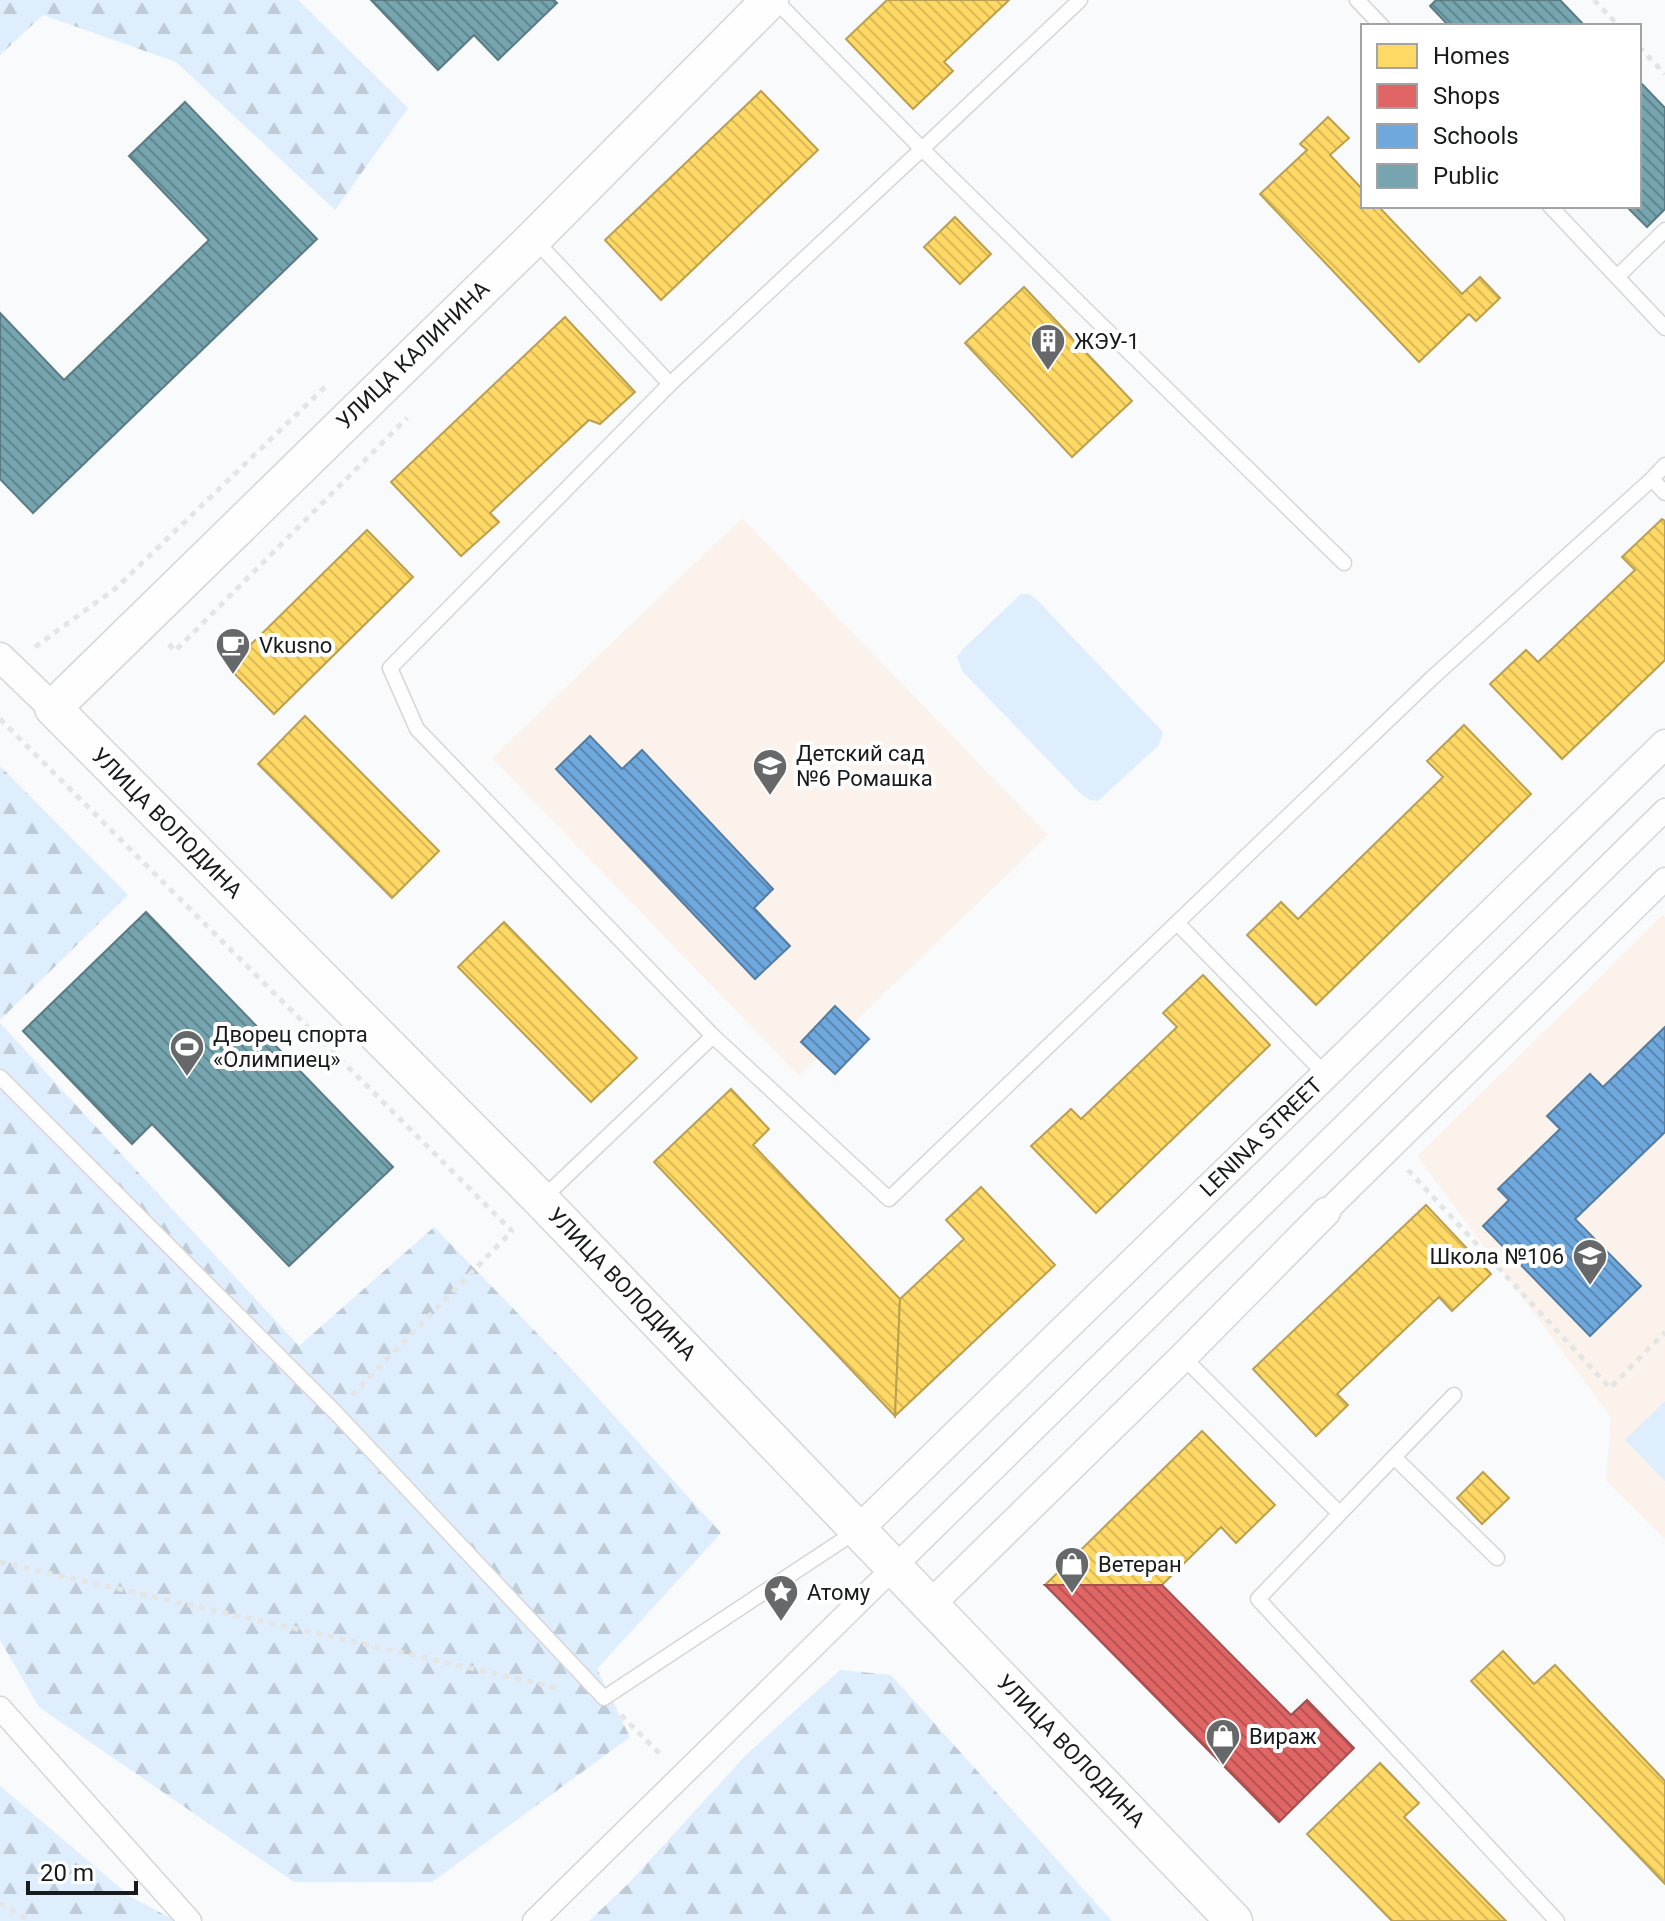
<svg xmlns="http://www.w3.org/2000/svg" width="1665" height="1921" font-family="Roboto,sans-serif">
<defs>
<pattern id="forest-firs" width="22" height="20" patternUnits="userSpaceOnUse" patternTransform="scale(2)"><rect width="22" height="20" fill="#dfeefd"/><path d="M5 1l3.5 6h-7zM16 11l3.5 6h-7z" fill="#bfccd8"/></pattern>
<pattern id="homes-back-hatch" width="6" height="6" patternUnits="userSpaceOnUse" patternTransform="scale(2)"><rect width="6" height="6" fill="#ffd966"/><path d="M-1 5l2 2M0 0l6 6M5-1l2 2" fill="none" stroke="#daba58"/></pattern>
<pattern id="shops-back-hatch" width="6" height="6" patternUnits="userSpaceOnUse" patternTransform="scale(2)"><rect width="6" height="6" fill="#e06666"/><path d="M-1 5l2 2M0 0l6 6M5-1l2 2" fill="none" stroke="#b55353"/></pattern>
<pattern id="schools-back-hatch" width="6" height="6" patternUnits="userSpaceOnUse" patternTransform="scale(2)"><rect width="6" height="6" fill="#6fa8dc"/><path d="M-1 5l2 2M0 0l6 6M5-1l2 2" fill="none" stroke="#5a88b2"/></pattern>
<pattern id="public-back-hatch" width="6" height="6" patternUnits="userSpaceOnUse" patternTransform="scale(2)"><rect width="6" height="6" fill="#76a5af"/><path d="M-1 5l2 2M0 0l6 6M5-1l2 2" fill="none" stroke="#60868e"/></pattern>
</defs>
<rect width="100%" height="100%" fill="#f9fafb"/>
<g fill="#fbf2ec">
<polygon points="742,518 1048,835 799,1076 492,758"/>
<polygon points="1663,915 1665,917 1665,1539 1606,1481 1611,1417 1417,1156"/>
</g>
<g fill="url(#forest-firs)">
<polygon points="0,0 298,0 408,108 335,210 176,62 43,15 0,55"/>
<polygon points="0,766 128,895 0,1020"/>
<polygon points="0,1023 299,1346 434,1227 566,1363 721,1533 597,1669 630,1737 432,1882 294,1882 39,1707 0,1640"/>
<polygon points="840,1670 891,1675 1112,1921 589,1921 627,1885 746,1755"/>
<polygon points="0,1786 131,1897 176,1921 0,1921"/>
</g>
<g fill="#dfeefd">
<polygon points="1021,594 1029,594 1037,600 1163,732 1159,745 1098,801 1090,800 1082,795 962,671 957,657 963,649"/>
<polygon points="1665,1401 1665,1481 1625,1440"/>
</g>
<g fill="url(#homes-back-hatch)" stroke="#baa050" stroke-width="2">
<polygon points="887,0 1009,0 944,62 953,71 913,109 846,39"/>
<polygon points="761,91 818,150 661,300 605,240"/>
<polygon points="1328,117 1349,138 1330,155 1363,190 1363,206 1378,206 1462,294 1480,277 1500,298 1476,321 1469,314 1419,362 1260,194 1307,150 1300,144"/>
<polygon points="955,217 991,254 960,284 924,247"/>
<polygon points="1024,287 1132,401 1072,457 965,343"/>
<polygon points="565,317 635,392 600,424 589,420 490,513 499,522 461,556 391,482"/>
<polygon points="1662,519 1665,521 1665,660 1562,759 1490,684 1526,650 1538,662 1635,570 1622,557"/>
<polygon points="367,530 413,577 274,714 228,667"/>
<polygon points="305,716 439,851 392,898 258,764"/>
<polygon points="1464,725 1531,794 1316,1005 1247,935 1281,902 1298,919 1443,777 1427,761"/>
<polygon points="504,922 637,1058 591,1102 458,967"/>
<polygon points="1203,975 1270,1045 1096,1213 1031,1146 1071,1109 1081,1119 1177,1027 1163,1013"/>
<polygon points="731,1089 769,1129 753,1145 900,1299 895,1416 654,1162"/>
<polygon points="981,1187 1055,1265 895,1416 900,1299 964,1239 946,1220"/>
<polygon points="1426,1205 1491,1274 1452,1311 1439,1297 1337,1394 1348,1405 1316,1436 1253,1369"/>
<polygon points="1202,1431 1275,1505 1236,1543 1221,1527 1162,1585 1045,1585"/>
<polygon points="1483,1472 1509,1498 1482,1524 1457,1498"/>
<polygon points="1503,1651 1534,1684 1555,1665 1665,1781 1665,1884 1471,1681"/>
<polygon points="1380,1763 1419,1803 1404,1817 1506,1921 1392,1921 1307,1834"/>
</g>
<polygon fill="url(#shops-back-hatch)" stroke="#a44f50" stroke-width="2" points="1045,1585 1162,1585 1291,1715 1307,1700 1354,1748 1279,1822"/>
<g fill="url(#schools-back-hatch)" stroke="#557da2" stroke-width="2">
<polygon points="590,736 622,769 642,750 773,889 754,908 790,946 755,979 556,769"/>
<polygon points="835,1006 869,1039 835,1074 801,1042"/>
<polygon points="1665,1027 1665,1132 1575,1219 1641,1286 1590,1336 1483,1226 1509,1200 1498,1189 1560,1129 1547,1116 1590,1074 1603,1087"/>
</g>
<g fill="url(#public-back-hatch)" stroke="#5a7b83" stroke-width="2">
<polygon points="371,0 554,0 557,3 498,60 474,35 438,70"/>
<polygon points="1436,0 1560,0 1585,26 1449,26 1430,6"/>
<polygon points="1639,81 1665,108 1665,209 1647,227 1626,206 1639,206"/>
<polygon points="185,102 317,239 33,513 0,479 0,313 64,380 209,240 129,156"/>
<polygon points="146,912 393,1167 289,1266 152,1124 132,1144 23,1031"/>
</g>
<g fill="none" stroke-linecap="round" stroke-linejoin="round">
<defs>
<g id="service">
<polyline points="775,0 922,149 1080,0"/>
<polyline points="1357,0 1382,26"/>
<polyline points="1550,206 1665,328"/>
<polyline points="534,239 670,384 390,668 417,729 713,1036 541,1200"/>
<polyline points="1617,277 1665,230"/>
<polyline points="670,384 922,149 1344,563"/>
<polyline points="1665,465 1652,479 1665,493"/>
<polyline points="1178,924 1325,1074"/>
<polyline points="713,1036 889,1199 1432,678 1652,479"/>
<polyline points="0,1077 335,1412 604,1698 858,1530"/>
<polyline points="1183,1357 1339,1513"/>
<polyline points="1454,1395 1394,1457 1497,1558"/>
<polyline points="1394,1457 1258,1599 1557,1921"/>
</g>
<g id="pedestrian">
<polyline points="1326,1212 1665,879"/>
<polyline points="0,1708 190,1921"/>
<polyline points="534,1921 1665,810"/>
</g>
<g id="minor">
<polyline points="0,657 53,708"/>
<polyline points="858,1530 1665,744"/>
<polyline points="930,1605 1183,1357 1326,1212"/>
</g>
<polyline id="tertiary" points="770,0 534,238 53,708 541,1200 1234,1921"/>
</defs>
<use href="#service" stroke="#d6d6d7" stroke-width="17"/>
<use href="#pedestrian" stroke="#d6d6d7" stroke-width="25"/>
<use href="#minor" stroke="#d6d6d7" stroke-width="31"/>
<use href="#tertiary" stroke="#d6d6d7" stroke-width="39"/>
<g stroke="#e4e5e5" stroke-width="5" stroke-dasharray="6 6" stroke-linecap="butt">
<polyline points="1594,0 1619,26"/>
<polyline points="1639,47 1665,74"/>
<polyline points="169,644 175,651 407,418"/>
<polyline points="35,647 116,588 325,387"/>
<polyline points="0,719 512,1231"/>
<polyline points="1408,1170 1610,1388 1665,1332"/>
<polyline points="352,1395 513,1230"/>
<polyline points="0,1562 559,1688"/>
<polyline points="621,1715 662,1756"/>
<polyline points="0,1903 31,1921"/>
</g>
<use href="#service" stroke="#fefefe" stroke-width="14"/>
<use href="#pedestrian" stroke="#fefefe" stroke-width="22"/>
<use href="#minor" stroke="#fefefe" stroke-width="28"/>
<use href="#tertiary" stroke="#fefefe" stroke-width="36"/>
</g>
<defs>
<symbol id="building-pin" viewBox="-11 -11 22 30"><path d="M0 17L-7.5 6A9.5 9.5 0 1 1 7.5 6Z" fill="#676869" stroke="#fff"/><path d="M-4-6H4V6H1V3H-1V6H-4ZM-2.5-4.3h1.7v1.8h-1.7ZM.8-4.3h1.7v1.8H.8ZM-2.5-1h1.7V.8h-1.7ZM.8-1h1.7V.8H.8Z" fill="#fff"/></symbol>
<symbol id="cafe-pin" viewBox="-11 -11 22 30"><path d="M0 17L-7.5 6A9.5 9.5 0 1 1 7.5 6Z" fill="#676869" stroke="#fff"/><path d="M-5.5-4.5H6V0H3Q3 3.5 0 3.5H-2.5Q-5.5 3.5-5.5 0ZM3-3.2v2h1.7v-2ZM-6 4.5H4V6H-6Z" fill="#fff"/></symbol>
<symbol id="school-pin" viewBox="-11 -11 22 30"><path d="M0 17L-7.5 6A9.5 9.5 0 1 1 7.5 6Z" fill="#676869" stroke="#fff"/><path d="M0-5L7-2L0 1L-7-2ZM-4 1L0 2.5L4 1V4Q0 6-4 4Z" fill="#fff"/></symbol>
<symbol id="stadium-pin" viewBox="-11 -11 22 30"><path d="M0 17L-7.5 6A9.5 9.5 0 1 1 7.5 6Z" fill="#676869" stroke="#fff"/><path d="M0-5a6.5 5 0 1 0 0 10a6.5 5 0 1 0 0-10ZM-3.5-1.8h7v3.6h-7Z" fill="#fff"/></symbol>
<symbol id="shop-pin" viewBox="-11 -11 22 30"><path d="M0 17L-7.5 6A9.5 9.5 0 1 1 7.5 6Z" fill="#676869" stroke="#fff"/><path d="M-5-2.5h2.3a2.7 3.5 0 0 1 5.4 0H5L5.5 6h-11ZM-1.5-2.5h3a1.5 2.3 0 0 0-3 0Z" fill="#fff"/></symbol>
<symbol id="sight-pin" viewBox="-11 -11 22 30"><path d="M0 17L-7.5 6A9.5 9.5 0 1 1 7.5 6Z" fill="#676869" stroke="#fff"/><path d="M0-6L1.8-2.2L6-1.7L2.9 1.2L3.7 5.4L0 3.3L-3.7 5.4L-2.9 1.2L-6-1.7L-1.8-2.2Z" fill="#fff"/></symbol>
</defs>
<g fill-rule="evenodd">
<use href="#building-pin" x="1028" y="321" width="40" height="54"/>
<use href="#cafe-pin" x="213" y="625" width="40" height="54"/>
<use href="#school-pin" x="750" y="746" width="40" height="54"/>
<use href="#stadium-pin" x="167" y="1027" width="40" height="54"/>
<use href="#school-pin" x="1570" y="1236" width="40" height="54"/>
<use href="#shop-pin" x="1052" y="1544" width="40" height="54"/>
<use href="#sight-pin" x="761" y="1572" width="40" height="54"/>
<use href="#shop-pin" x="1203" y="1716" width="40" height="54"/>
</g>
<g text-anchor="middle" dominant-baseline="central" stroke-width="8" stroke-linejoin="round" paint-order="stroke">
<g font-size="22" fill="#191a1b" stroke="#fff" text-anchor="start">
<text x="1074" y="341">ЖЭУ-1</text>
<text x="259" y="645">Vkusno</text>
<text x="796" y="753">Детский сад<tspan x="796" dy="25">№6 Ромашка</tspan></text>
<text x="213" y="1034">Дворец спорта<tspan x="213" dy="25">«Олимпиец»</tspan></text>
<text x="1564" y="1256" text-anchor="end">Школа №106</text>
<text x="1098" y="1564">Ветеран</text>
<text x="807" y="1592">Атому</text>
<text x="1249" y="1736">Вираж</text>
</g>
<g font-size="22" fill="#191a1b" stroke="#fff">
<text transform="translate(413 355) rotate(-44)">УЛИЦА КАЛИНИНА</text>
<text transform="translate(167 823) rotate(45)">УЛИЦА ВОЛОДИНА</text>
<text transform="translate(1261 1137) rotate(-44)">LENINA STREET</text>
<text transform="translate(622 1284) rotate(46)">УЛИЦА ВОЛОДИНА</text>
<text transform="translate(1071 1751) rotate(46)">УЛИЦА ВОЛОДИНА</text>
</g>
</g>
<rect x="1361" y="24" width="280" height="184" fill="#ffffff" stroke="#a3a3a4" stroke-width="2"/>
<rect x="1377" y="44" width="40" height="24" fill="#ffd966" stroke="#a3a3a4" stroke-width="2"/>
<text x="1433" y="64" font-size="24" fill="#191a1b">Homes</text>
<rect x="1377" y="84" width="40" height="24" fill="#e06666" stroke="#a3a3a4" stroke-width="2"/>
<text x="1433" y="104" font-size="24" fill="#191a1b">Shops</text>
<rect x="1377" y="124" width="40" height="24" fill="#6fa8dc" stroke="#a3a3a4" stroke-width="2"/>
<text x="1433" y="144" font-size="24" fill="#191a1b">Schools</text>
<rect x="1377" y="164" width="40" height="24" fill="#76a5af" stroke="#a3a3a4" stroke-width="2"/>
<text x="1433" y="184" font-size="24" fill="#191a1b">Public</text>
<path d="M28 1881v12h108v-12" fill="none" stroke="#191a1b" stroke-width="4"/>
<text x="40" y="1881" font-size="24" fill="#191a1b" stroke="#ffffff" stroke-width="6" paint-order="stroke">20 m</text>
</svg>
